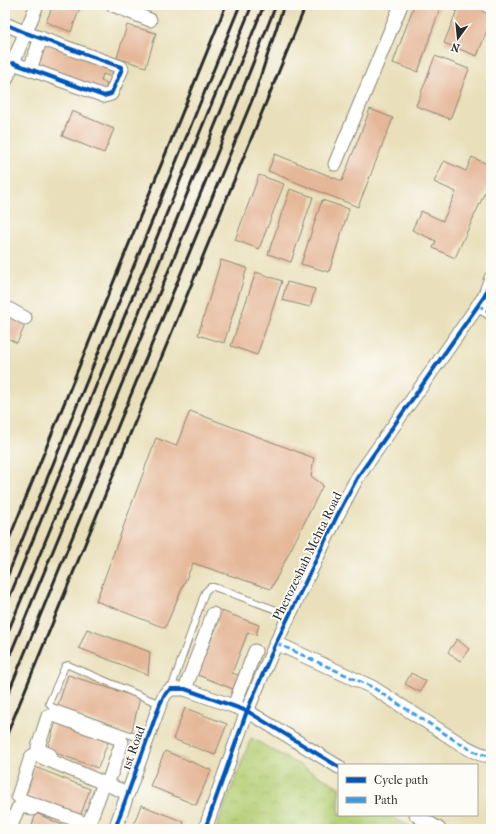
<svg xmlns="http://www.w3.org/2000/svg" width="496" height="834" font-family="'IM FELL French Canon',serif">
<defs>
<pattern id="park-crowns" width="20" height="18" patternUnits="userSpaceOnUse"><rect width="20" height="18" fill="#b4ce73"/><path d="M2 6a3 3 0 1 1 6 0M12 15a3 3 0 1 1 6 0" fill="none" stroke="#9bb164"/></pattern>
</defs>
<rect width="100%" height="100%" fill="#fdfcf7"/>
<filter id="ink" filterUnits="userSpaceOnUse"><feTurbulence type="fractalNoise" baseFrequency=".025" numOctaves="2"/><feDisplacementMap in="SourceGraphic" scale="8" xChannelSelector="R" yChannelSelector="G"/><feConvolveMatrix kernelMatrix="1 2 1 2 8 2 1 2 1" color-interpolation-filters="sRGB"/></filter>
<filter id="wash" filterUnits="userSpaceOnUse"><feTurbulence type="fractalNoise" baseFrequency=".012" numOctaves="4" result="noise"/><feDisplacementMap in="SourceGraphic" scale="16" xChannelSelector="R" yChannelSelector="G"/><feGaussianBlur stdDeviation="0.9" result="paint"/><feColorMatrix in="noise" values="0 0 0 0 0 0 0 0 0 0 0 0 0 0 0 0 0 1.4 0 .05"/><feComposite in="paint" operator="in"/></filter>
<g filter="url(#wash)">
<rect width="100%" height="100%" fill="#e9e0bb"/>
<polygon fill="url(#park-crowns)" stroke="#707c4f" points="251,738 339,787 339,815 389,815 414,829 216,829"/>
<g id="blocks">
<g fill="#e5b799">
<polygon points="53,5 81,5 71,32 46,22"/>
<polygon points="414,5 441,5 418,72 393,63"/>
<polygon points="459,5 476,5 491,11 491,20 477,56 444,43"/>
<polygon points="127,25 156,33 146,67 117,58"/>
<polygon points="40,42 114,67 111,77 103,74 101,81 107,83 105,91 32,67"/>
<polygon points="435,56 469,69 450,119 416,106"/>
<polygon points="370,109 393,118 358,207 268,171 275,154 342,181"/>
<polygon points="72,111 114,129 104,153 62,136"/>
<polygon points="472,157 491,166 491,179 455,258 433,248 436,241 412,230 421,211 443,221 456,192 434,182 444,161 466,171"/>
<polygon points="259,175 284,184 259,249 235,240"/>
<polygon points="290,189 313,197 291,262 268,254"/>
<polygon points="322,200 349,209 329,272 301,264"/>
<polygon points="221,260 247,268 224,343 198,335"/>
<polygon points="256,272 282,281 257,355 231,346"/>
<polygon points="287,282 315,289 310,307 282,300"/>
<polygon points="5,313 26,323 17,343 5,337"/>
<polygon points="190,411 314,458 311,476 323,485 271,589 193,563 165,628 96,601 156,438 176,446"/>
<polygon points="219,610 259,625 256,635 248,632 232,673 243,677 238,691 195,674 200,659 203,660 218,623 214,621"/>
<polygon points="87,629 150,652 148,675 79,648"/>
<polygon points="457,639 469,649 460,661 448,652"/>
<polygon points="411,673 426,681 420,692 405,684"/>
<polygon points="68,675 140,698 131,734 57,708"/>
<polygon points="185,708 227,724 215,755 173,739"/>
<polygon points="56,721 108,742 98,768 47,750"/>
<polygon points="165,751 211,770 196,805 150,786"/>
<polygon points="35,767 90,789 80,817 26,795"/>
<polygon points="141,805 184,822 181,829 132,829"/>
<polygon points="36,813 71,829 31,829"/>
</g>
</g>
</g>
<g filter="url(#ink)">
<use href="#blocks" fill-opacity="0" stroke="#8a8673" stroke-width="1"/>
<g fill="none" stroke-linecap="round" stroke-linejoin="round">
<defs>
<g id="service">
<polyline points="171,689 205,592 210,587 214,587 290,615"/>
<polyline points="147,741 52,707 49,703 65,666 68,665 160,704"/>
</g>
<g id="minor">
<polyline points="113,5 150,20"/>
<polyline points="486,5 491,7"/>
<polyline points="5,24 26,33 121,67 122,69 111,94 104,96 13,63"/>
<polyline points="30,69 41,38"/>
<polyline points="5,82 37,5"/>
<polyline points="335,164 401,5"/>
<polyline points="478,305 491,313"/>
<polyline points="5,307 25,318"/>
<path d="M276,643L372,687L464,746C472,750 482,757 491,755"/>
<polyline points="185,689 213,614"/>
<polyline points="234,706 255,651"/>
<polyline points="50,755 39,750 38,747 48,716 53,715 120,739 122,742 110,777"/>
<path d="M104,783L89,823L87,824L22,800L18,796L31,757L34,755H37C67,768 97,780 127,793"/>
<polyline points="416,815 439,829"/>
<polyline points="10,829 18,808 24,805 32,809"/>
<polyline points="115,829 160,704 165,694 171,689 185,689 247,711 339,767"/>
<polyline points="205,829 247,711 276,643 337,516 357,478 484,297 491,278"/>
</g>
</defs>
<use href="#service" stroke="#8a8673" stroke-width="8"/>
<use href="#minor" stroke="#8a8673" stroke-width="15"/>
<use href="#service" stroke="#fff" stroke-width="6"/>
<use href="#minor" stroke="#fff" stroke-width="13"/>
<g stroke="#2b2b2b" stroke-width="3">
<polyline points="5,549 226,5"/>
<polyline points="5,582 240,5"/>
<polyline points="5,608 252,5"/>
<polyline points="5,639 75,469 264,5"/>
<polyline points="5,667 225,134 276,5"/>
<polyline points="5,701 255,93 284,5"/>
<polyline points="5,739 306,5"/>
</g>
<g stroke="#3d9ce1" stroke-width="3" stroke-dasharray="6 3" stroke-linecap="butt">
<polyline points="478,305 491,313"/>
<path d="M276,643L372,687L464,746C472,750 482,757 491,755"/>
</g>
<defs>
<g id="cycleway">
<polyline points="5,24 26,33 121,67 122,69 111,94 104,96 13,63"/>
<polyline points="115,829 160,704 165,694 171,689 185,689 247,711 339,767"/>
<polyline points="205,829 247,711 276,643 337,516 357,478 484,297 491,278"/>
</g>
</defs>
<use href="#cycleway" stroke="#fdfcf7" stroke-width="6"/>
<use href="#cycleway" stroke="#0057b8" stroke-width="4"/>
</g>
</g>
<g text-anchor="middle" dominant-baseline="central" stroke-width="3.5" stroke-linejoin="round" paint-order="stroke">
<g font-size="13" fill="#2b2b2b" stroke="#fdfcf7">
<text transform="translate(307 556) rotate(-64)">Pherozeshah Mehta Road</text>
<text transform="translate(133 748) rotate(-70)">1st Road</text>
</g>
</g>
<rect width="496" height="834" fill="none" stroke="#fdfcf7" stroke-width="20"/>
<rect x="338" y="764" width="140" height="52" fill="#fdfcf7" stroke="#a9a8a5"/>
<rect x="346" y="777" width="20" height="6" fill="#0057b8" stroke="#a9a8a5"/>
<text x="374" y="784" font-size="12" fill="#2b2b2b">Cycle path</text>
<rect x="346" y="797" width="20" height="6" fill="#3d9ce1" stroke="#a9a8a5"/>
<text x="374" y="804" font-size="12" fill="#2b2b2b">Path</text>
<g transform="translate(458 38) rotate(195)" stroke="#fdfcf7" stroke-width="3" paint-order="stroke">
<path d="M0-3L7 15L0 10L-7 15Z" fill="#2b2b2b"/>
<text y="-6" font-size="11" font-weight="bold" text-anchor="middle" fill="#2b2b2b">N</text>
</g>
</svg>
